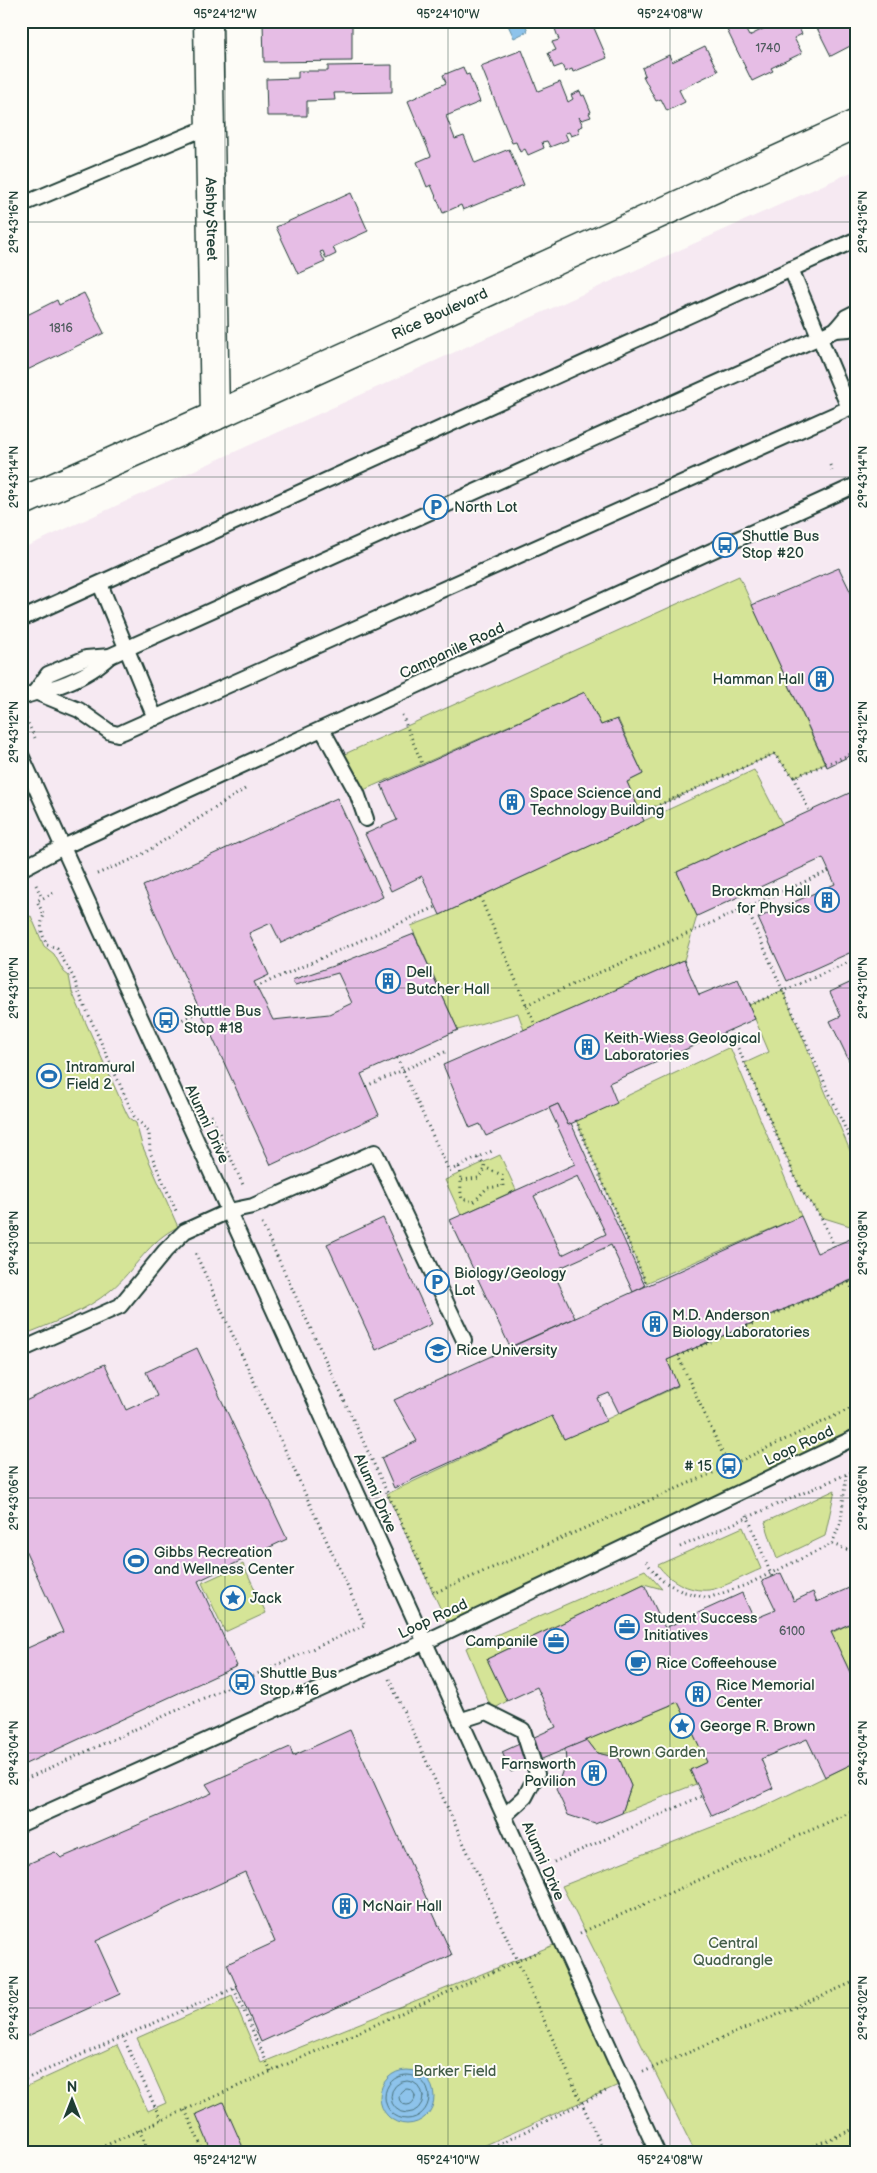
<svg xmlns="http://www.w3.org/2000/svg" width="877" height="2173" font-family="'Balsamiq Sans',sans-serif">
<rect width="100%" height="100%" fill="#fdfcf7"/>
<filter id="ink" filterUnits="userSpaceOnUse"><feTurbulence type="fractalNoise" baseFrequency=".02" numOctaves="2"/><feDisplacementMap in="SourceGraphic" scale="10" xChannelSelector="R" yChannelSelector="G"/><feConvolveMatrix kernelMatrix="1 2 1 2 8 2 1 2 1" color-interpolation-filters="sRGB"/></filter>
<g filter="url(#ink)">
<polygon fill="#f6e9f2" points="856,170 856,2152 21,2152 21,549"/>
<g fill="#d5e497" stroke="#7a9066">
<polygon points="739,576 825,764 794,777 774,754 641,813 627,782 643,774 618,719 601,725 585,692 357,793 338,757"/>
<polygon points="754,770 782,824 677,872 697,916 684,960 524,1030 518,1013 458,1030 411,926 440,915"/>
<path d="M31,916L44,946L54,954L64,972L69,976L72,992L126,1112L129,1118L136,1123L142,1145L178,1227C149,1240 135,1270 111,1290C85,1312 52,1323 21,1336V920Z"/>
<polygon points="783,991 856,1165 856,1223 850,1226 821,1217 801,1190 745,1063 769,1052 749,1005"/>
<polygon points="730,1047 801,1216 646,1283 576,1120"/>
<polygon points="500,1155 516,1190 461,1215 445,1180"/>
<polygon points="856,1279 856,1437 450,1629 387,1494 552,1416 564,1439 678,1386 667,1360"/>
<polygon points="835,1490 825,1536 777,1559 765,1522"/>
<path d="M743,1527L761,1569C748,1574 721,1589 709,1590C689,1592 668,1580 658,1565Z"/>
<polygon points="243,1564 266,1613 225,1632 202,1583"/>
<polygon points="645,1570 662,1589 644,1584 487,1659 507,1701 492,1710 466,1648"/>
<polygon points="856,1621 856,1685 831,1633"/>
<polygon points="678,1702 707,1762 690,1770 696,1784 622,1813 631,1786 619,1758 597,1753 587,1740"/>
<polygon points="856,1762 856,2145 841,2152 695,2152 562,1886 765,1806"/>
<polygon points="561,1942 625,2082 470,2152 21,2152 21,2089 117,2045 148,2111 166,2103 137,2038 232,1996 261,2063"/>
</g>
<g fill="#8dc3eb" stroke="#618da2">
<polygon points="506,21 524,21 528,31 514,38"/>
<circle cx="407" cy="2097" r="27"/>
</g>
<g fill="none" stroke-linecap="round" stroke-linejoin="round">
<g stroke="#4b737d" stroke-width="1">
<circle cx="407" cy="2097" r="22"/>
<circle cx="407" cy="2097" r="16"/>
<circle cx="407" cy="2097" r="8"/>
</g>
</g>
<g fill="#e6bde5" stroke="#1f3d34" fill-rule="evenodd">
<polygon points="352,21 352,61 264,62 263,22"/>
<polygon points="566,21 591,21 607,58 573,72 572,69 565,72 562,65 554,68 548,53 556,50 552,42 559,40 554,26"/>
<polygon points="779,21 795,21 802,34 794,38 802,53 771,68 773,71 752,81 727,30 742,23 749,36"/>
<polygon points="825,21 856,21 856,43 831,56 816,26"/>
<polygon points="705,46 718,71 679,90 685,102 667,111 661,99 656,101 643,76 645,75 642,68 669,55 672,62"/>
<polygon points="522,50 538,91 560,82 568,102 573,99 571,95 580,91 582,96 584,95 591,112 589,113 591,117 582,120 579,117 583,126 578,128 580,133 571,136 569,132 565,133 568,140 550,147 547,141 542,142 544,148 528,155 525,149 520,152 516,142 512,143 481,66"/>
<polygon points="392,65 392,92 334,93 335,100 307,101 307,116 267,116 266,79 298,78 298,71 328,71 328,66"/>
<polygon points="463,67 466,75 469,74 480,102 446,116 455,139 464,136 475,163 509,149 524,185 463,210 461,205 443,213 431,185 427,187 417,162 431,156 408,101 446,83 443,75"/>
<polygon points="351,193 368,231 333,247 336,254 326,259 323,251 320,252 325,262 298,274 276,227"/>
<polygon points="84,293 104,333 21,373 21,323 27,321 25,316 57,300 59,305"/>
<polygon points="839,568 856,603 856,753 827,767 752,605"/>
<polygon points="585,692 601,725 617,719 643,774 627,782 644,821 440,915 422,876 391,891 365,834 397,820 381,784"/>
<polygon points="856,790 856,950 787,981 758,918 835,884 823,858 697,916 677,872"/>
<polygon points="337,798 383,897 281,943 271,923 249,933 269,975 254,982 273,1020 329,1014 352,1003 338,973 295,985 292,980 336,965 414,934 458,1030 361,1074 379,1115 271,1165 143,886"/>
<polygon points="684,960 699,995 738,979 755,1019 609,1083 617,1103 568,1125 558,1104 486,1136 480,1124 470,1128 443,1065"/>
<polygon points="856,980 856,1075 830,1021 841,1016 830,992"/>
<path d="M558,1104L568,1125L571,1123L645,1286L633,1292L611,1245L553,1271L575,1318L510,1347L450,1220L575,1164L549,1108ZM578,1176L606,1234L562,1255L534,1196Z"/>
<polygon points="801,1216 817,1253 855,1237 856,1278 667,1360 678,1385 619,1413 609,1393 597,1398 606,1421 564,1439 552,1416 394,1488 381,1458 417,1441 394,1400"/>
<polygon points="383,1218 432,1324 376,1350 327,1244"/>
<polygon points="197,1348 287,1539 198,1581 237,1666 21,1766 21,1651 63,1632 21,1541 21,1403 105,1364 126,1410 157,1396 146,1372"/>
<polygon points="781,1573 794,1601 813,1592 817,1602 856,1585 856,1621 831,1632 856,1685 856,1762 825,1777 807,1739 761,1759 773,1788 712,1816 690,1770 707,1762 678,1702 511,1772 502,1752 556,1727 537,1687 507,1701 487,1659 644,1584 665,1628 742,1593 754,1619 776,1610 762,1581"/>
<polygon points="350,1730 452,1955 261,2042 227,1964 275,1942 245,1872 96,1941 120,1994 21,2039 21,1867 55,1852 61,1858 212,1793 206,1784 290,1747 293,1756"/>
<polygon points="587,1740 597,1753 619,1758 631,1786 622,1813 595,1824 568,1815 556,1789 566,1761 565,1749"/>
<polygon points="223,2102 245,2152 212,2152 196,2114"/>
</g>
<g fill="none" stroke-linecap="round" stroke-linejoin="round">
<defs>
<g id="service">
<polyline points="21,205 210,126"/>
<polyline points="791,269 849,408"/>
<polyline points="835,330 846,317 856,312"/>
<polyline points="100,584 155,718"/>
<polyline points="21,619 853,241"/>
<polyline points="35,692 48,674 86,658 110,656 835,330 849,329 856,326"/>
<polyline points="35,692 79,710 110,732 118,734 123,732 856,405"/>
<path d="M21,698C31,693 41,692 52,688C72,682 94,671 110,656"/>
<polyline points="322,729 357,793 366,819"/>
<polyline points="21,755 657,2152"/>
<polyline points="21,869 63,847 856,485"/>
<polyline points="21,1350 120,1306 165,1251 185,1231 229,1211 253,1206 375,1152 464,1340"/>
<polyline points="462,1720 487,1712 523,1730 537,1774 525,1797 504,1816"/>
<polyline points="21,1824 425,1642 856,1437"/>
</g>
<g id="minor">
<path id="s1" d="M208,21L215,416"/>
</g>
<g id="secondary">
<path id="s2" d="M21,502L215,416L856,124"/>
</g>
</defs>
<use href="#service" stroke="#1f3d34" stroke-width="18"/>
<use href="#minor" stroke="#1f3d34" stroke-width="31"/>
<use href="#secondary" stroke="#1f3d34" stroke-width="31"/>
<g stroke="#1f3d34" stroke-width="3" stroke-dasharray="1 4" stroke-linecap="butt">
<polyline points="830,465 833,472"/>
<polyline points="402,715 423,766"/>
<polyline points="26,719 35,738"/>
<polyline points="794,777 809,811"/>
<polyline points="641,813 774,754 794,777 856,752"/>
<polyline points="97,874 138,857 245,789"/>
<polyline points="36,885 42,898"/>
<path d="M53,893L37,901L44,915C39,927 42,934 47,945L57,948C64,964 74,973 78,991L134,1116L149,1132L150,1152L177,1213"/>
<polyline points="480,897 535,1025"/>
<polyline points="746,907 783,991 856,959"/>
<polyline points="256,987 436,907"/>
<polyline points="526,1005 829,871"/>
<polyline points="749,1005 783,991 856,1152"/>
<polyline points="169,1026 200,1011"/>
<polyline points="730,1030 801,1190 821,1217 834,1246"/>
<polyline points="397,1058 449,1171 492,1151"/>
<polyline points="366,1086 445,1052"/>
<polyline points="211,1115 244,1187"/>
<polyline points="576,1120 646,1283"/>
<path d="M459,1167C463,1179 459,1188 462,1199L474,1202L487,1188L503,1186L502,1175L486,1168L479,1158"/>
<polyline points="462,1180 478,1178 486,1168"/>
<polyline points="262,1224 434,1593 729,1466 856,1406"/>
<polyline points="849,1282 856,1297"/>
<polyline points="732,1474 678,1356 856,1279"/>
<polyline points="747,1515 772,1577"/>
<polyline points="832,1544 856,1553"/>
<polyline points="680,1547 856,1470"/>
<polyline points="646,1562 661,1580 681,1591 708,1598 746,1585 832,1544 841,1521 846,1475"/>
<polyline points="389,1679 604,2152"/>
<polyline points="21,1781 365,1625 194,1250"/>
<polyline points="554,1862 702,1796"/>
<polyline points="580,1933 856,1810"/>
<polyline points="234,1989 271,2072"/>
<polyline points="123,2037 161,2120"/>
<polyline points="643,2072 856,1981"/>
<polyline points="21,2081 237,1987"/>
<polyline points="185,2110 204,2152"/>
<polyline points="139,2130 149,2152"/>
<polyline points="91,2152 542,1950"/>
<polyline points="484,2152 606,2091"/>
<polyline points="799,2152 856,2128"/>
</g>
<use href="#service" stroke="#fdfcf7" stroke-width="14"/>
<use href="#minor" stroke="#fdfcf7" stroke-width="28"/>
<use href="#secondary" stroke="#fdfcf7" stroke-width="28"/>
</g>
</g>
<path fill="none" stroke="#1f3d34" stroke-width="1" stroke-opacity="0.45" d="M225,21V2152M448,21V2152M670,21V2152M21,222H856M21,477H856M21,732H856M21,988H856M21,1243H856M21,1498H856M21,1753H856M21,2008H856"/>
<defs>
<symbol id="parking-ring" viewBox="-11 -11 22 22"><circle r="9.5" fill="#fdfcf7" stroke="#1f6fb2" stroke-width="1.5"/><path d="M-3.5-5.5H1a3.5 3.5 0 0 1 0 7H-1V5.5H-3.5ZM-1-3.4V-.6H.8a1.4 1.4 0 0 0 0-2.8Z" fill="#1f6fb2"/></symbol>
<symbol id="bus-ring" viewBox="-11 -11 22 22"><circle r="9.5" fill="#fdfcf7" stroke="#1f6fb2" stroke-width="1.5"/><path d="M-5-6H5V4H4V6H2V4H-2V6H-4V4H-5ZM-3.5-4V0h7V-4ZM-3.5 1.2v1.5H-2V1.2ZM2 1.2v1.5H3.5V1.2Z" fill="#1f6fb2"/></symbol>
<symbol id="building-ring" viewBox="-11 -11 22 22"><circle r="9.5" fill="#fdfcf7" stroke="#1f6fb2" stroke-width="1.5"/><path d="M-4-6H4V6H1V3H-1V6H-4ZM-2.5-4.3h1.7v1.8h-1.7ZM.8-4.3h1.7v1.8H.8ZM-2.5-1h1.7V.8h-1.7ZM.8-1h1.7V.8H.8Z" fill="#1f6fb2"/></symbol>
<symbol id="stadium-ring" viewBox="-11 -11 22 22"><circle r="9.5" fill="#fdfcf7" stroke="#1f6fb2" stroke-width="1.5"/><path d="M0-5a6.5 5 0 1 0 0 10a6.5 5 0 1 0 0-10ZM-3.5-1.8h7v3.6h-7Z" fill="#1f6fb2"/></symbol>
<symbol id="university-ring" viewBox="-11 -11 22 22"><circle r="9.5" fill="#fdfcf7" stroke="#1f6fb2" stroke-width="1.5"/><path d="M0-5L7-2L0 1L-7-2ZM-4 1L0 2.5L4 1V4Q0 6-4 4Z" fill="#1f6fb2"/></symbol>
<symbol id="sight-ring" viewBox="-11 -11 22 22"><circle r="9.5" fill="#fdfcf7" stroke="#1f6fb2" stroke-width="1.5"/><path d="M0-6L1.8-2.2L6-1.7L2.9 1.2L3.7 5.4L0 3.3L-3.7 5.4L-2.9 1.2L-6-1.7L-1.8-2.2Z" fill="#1f6fb2"/></symbol>
<symbol id="office-ring" viewBox="-11 -11 22 22"><circle r="9.5" fill="#fdfcf7" stroke="#1f6fb2" stroke-width="1.5"/><path d="M-6-3h4V-5.5h4V-3h4V5H-6ZM-1-4.5V-3h2v-1.5ZM-6 0V1H6V0Z" fill="#1f6fb2"/></symbol>
<symbol id="cafe-ring" viewBox="-11 -11 22 22"><circle r="9.5" fill="#fdfcf7" stroke="#1f6fb2" stroke-width="1.5"/><path d="M-5.5-4.5H6V0H3Q3 3.5 0 3.5H-2.5Q-5.5 3.5-5.5 0ZM3-3.2v2h1.7v-2ZM-6 4.5H4V6H-6Z" fill="#1f6fb2"/></symbol>
</defs>
<g fill-rule="evenodd">
<use href="#parking-ring" x="422" y="493" width="28" height="28"/>
<use href="#bus-ring" x="711" y="531" width="28" height="28"/>
<use href="#building-ring" x="807" y="665" width="28" height="28"/>
<use href="#building-ring" x="498" y="788" width="28" height="28"/>
<use href="#building-ring" x="813" y="886" width="28" height="28"/>
<use href="#building-ring" x="374" y="967" width="28" height="28"/>
<use href="#bus-ring" x="152" y="1006" width="28" height="28"/>
<use href="#building-ring" x="573" y="1033" width="28" height="28"/>
<use href="#stadium-ring" x="35" y="1062" width="28" height="28"/>
<use href="#parking-ring" x="423" y="1268" width="28" height="28"/>
<use href="#building-ring" x="641" y="1310" width="28" height="28"/>
<use href="#university-ring" x="424" y="1336" width="28" height="28"/>
<use href="#bus-ring" x="715" y="1452" width="28" height="28"/>
<use href="#stadium-ring" x="122" y="1547" width="28" height="28"/>
<use href="#sight-ring" x="219" y="1584" width="28" height="28"/>
<use href="#office-ring" x="613" y="1613" width="28" height="28"/>
<use href="#office-ring" x="542" y="1627" width="28" height="28"/>
<use href="#cafe-ring" x="624" y="1649" width="28" height="28"/>
<use href="#bus-ring" x="228" y="1668" width="28" height="28"/>
<use href="#building-ring" x="684" y="1680" width="28" height="28"/>
<use href="#sight-ring" x="668" y="1712" width="28" height="28"/>
<use href="#building-ring" x="580" y="1759" width="28" height="28"/>
<use href="#building-ring" x="331" y="1892" width="28" height="28"/>
</g>
<g text-anchor="middle" dominant-baseline="central" stroke-width="4" stroke-linejoin="round" paint-order="stroke">
<g font-size="12" fill="#515d60">
<text x="768" y="48">1740</text>
<text x="61" y="328">1816</text>
<text x="792" y="1631">6100</text>
</g>
<g font-size="15" fill="#1f3d34" stroke="#fdfcf7">
<text stroke="none"><textPath href="#s1" startOffset="198">Ashby Street</textPath></text>
<text stroke="none"><textPath href="#s2" startOffset="459">Rice Boulevard</textPath></text>
<text transform="translate(452 651) rotate(-25)">Campanile Road</text>
<text transform="translate(207 1124) rotate(65)">Alumni Drive</text>
<text transform="translate(799 1446) rotate(-25)">Loop Road</text>
<text transform="translate(375 1493) rotate(66)">Alumni Drive</text>
<text transform="translate(433 1619) rotate(-25)">Loop Road</text>
<text transform="translate(543 1861) rotate(66)">Alumni Drive</text>
</g>
<g font-size="15" fill="#1f3d34" stroke="#fdfcf7" text-anchor="start">
<text x="454" y="507">North Lot</text>
<text x="742" y="536">Shuttle Bus<tspan x="742" dy="17">Stop #20</tspan></text>
<text x="804" y="679" text-anchor="end">Hamman Hall</text>
<text x="530" y="793">Space Science and<tspan x="530" dy="17">Technology Building</tspan></text>
<text x="810" y="891" text-anchor="end">Brockman Hall<tspan x="810" dy="17">for Physics</tspan></text>
<text x="406" y="972">Dell<tspan x="406" dy="17">Butcher Hall</tspan></text>
<text x="184" y="1011">Shuttle Bus<tspan x="184" dy="17">Stop #18</tspan></text>
<text x="604" y="1038">Keith-Wiess Geological<tspan x="604" dy="17">Laboratories</tspan></text>
<text x="66" y="1067">Intramural<tspan x="66" dy="17">Field 2</tspan></text>
<text x="454" y="1273">Biology/Geology<tspan x="454" dy="17">Lot</tspan></text>
<text x="672" y="1315">M.D. Anderson<tspan x="672" dy="17">Biology Laboratories</tspan></text>
<text x="456" y="1350">Rice University</text>
<text x="712" y="1466" text-anchor="end"># 15</text>
<text x="154" y="1552">Gibbs Recreation<tspan x="154" dy="17">and Wellness Center</tspan></text>
<text x="250" y="1598">Jack</text>
<text x="644" y="1618">Student Success<tspan x="644" dy="17">Initiatives</tspan></text>
<text x="538" y="1641" text-anchor="end">Campanile</text>
<text x="656" y="1663">Rice Coffeehouse</text>
<text x="260" y="1673">Shuttle Bus<tspan x="260" dy="17">Stop #16</tspan></text>
<text x="716" y="1685">Rice Memorial<tspan x="716" dy="17">Center</tspan></text>
<text x="700" y="1726">George R. Brown</text>
<text x="576" y="1764" text-anchor="end">Farnsworth<tspan x="576" dy="17">Pavilion</tspan></text>
<text x="362" y="1906">McNair Hall</text>
</g>
<g font-size="15" fill="#435e48" stroke="#fdfcf7">
<text x="657" y="1752">Brown Garden</text>
<text x="733" y="1943">Central<tspan x="733" dy="17">Quadrangle</tspan></text>
<text x="455" y="2071">Barker Field</text>
</g>
</g>
<rect width="877" height="2173" fill="none" stroke="#fdfcf7" stroke-width="55"/>
<g transform="translate(72 2100)" stroke="#fdfcf7" stroke-width="4" paint-order="stroke">
<path d="M0-4L9 19L0 12L-9 19Z" fill="#1f3d34"/>
<text y="-8" font-size="14" font-weight="bold" text-anchor="middle" fill="#1f3d34">N</text>
</g>
<rect x="28" y="28" width="822" height="2118" fill="none" stroke="#1f3d34" stroke-width="2"/>
<g font-size="12" text-anchor="middle" fill="#1f3d34">
<text x="225" y="18">95°24'12"W</text>
<text x="448" y="18">95°24'10"W</text>
<text x="670" y="18">95°24'08"W</text>
<text transform="translate(14 222) rotate(-90)" y="4">29°43'16"N</text>
<text transform="translate(863 222) rotate(-90)" y="4">29°43'16"N</text>
<text transform="translate(14 477) rotate(-90)" y="4">29°43'14"N</text>
<text transform="translate(863 477) rotate(-90)" y="4">29°43'14"N</text>
<text transform="translate(14 732) rotate(-90)" y="4">29°43'12"N</text>
<text transform="translate(863 732) rotate(-90)" y="4">29°43'12"N</text>
<text transform="translate(14 988) rotate(-90)" y="4">29°43'10"N</text>
<text transform="translate(863 988) rotate(-90)" y="4">29°43'10"N</text>
<text transform="translate(14 1243) rotate(-90)" y="4">29°43'08"N</text>
<text transform="translate(863 1243) rotate(-90)" y="4">29°43'08"N</text>
<text transform="translate(14 1498) rotate(-90)" y="4">29°43'06"N</text>
<text transform="translate(863 1498) rotate(-90)" y="4">29°43'06"N</text>
<text transform="translate(14 1753) rotate(-90)" y="4">29°43'04"N</text>
<text transform="translate(863 1753) rotate(-90)" y="4">29°43'04"N</text>
<text transform="translate(14 2008) rotate(-90)" y="4">29°43'02"N</text>
<text transform="translate(863 2008) rotate(-90)" y="4">29°43'02"N</text>
<text x="225" y="2164">95°24'12"W</text>
<text x="448" y="2164">95°24'10"W</text>
<text x="670" y="2164">95°24'08"W</text>
</g>
</svg>
